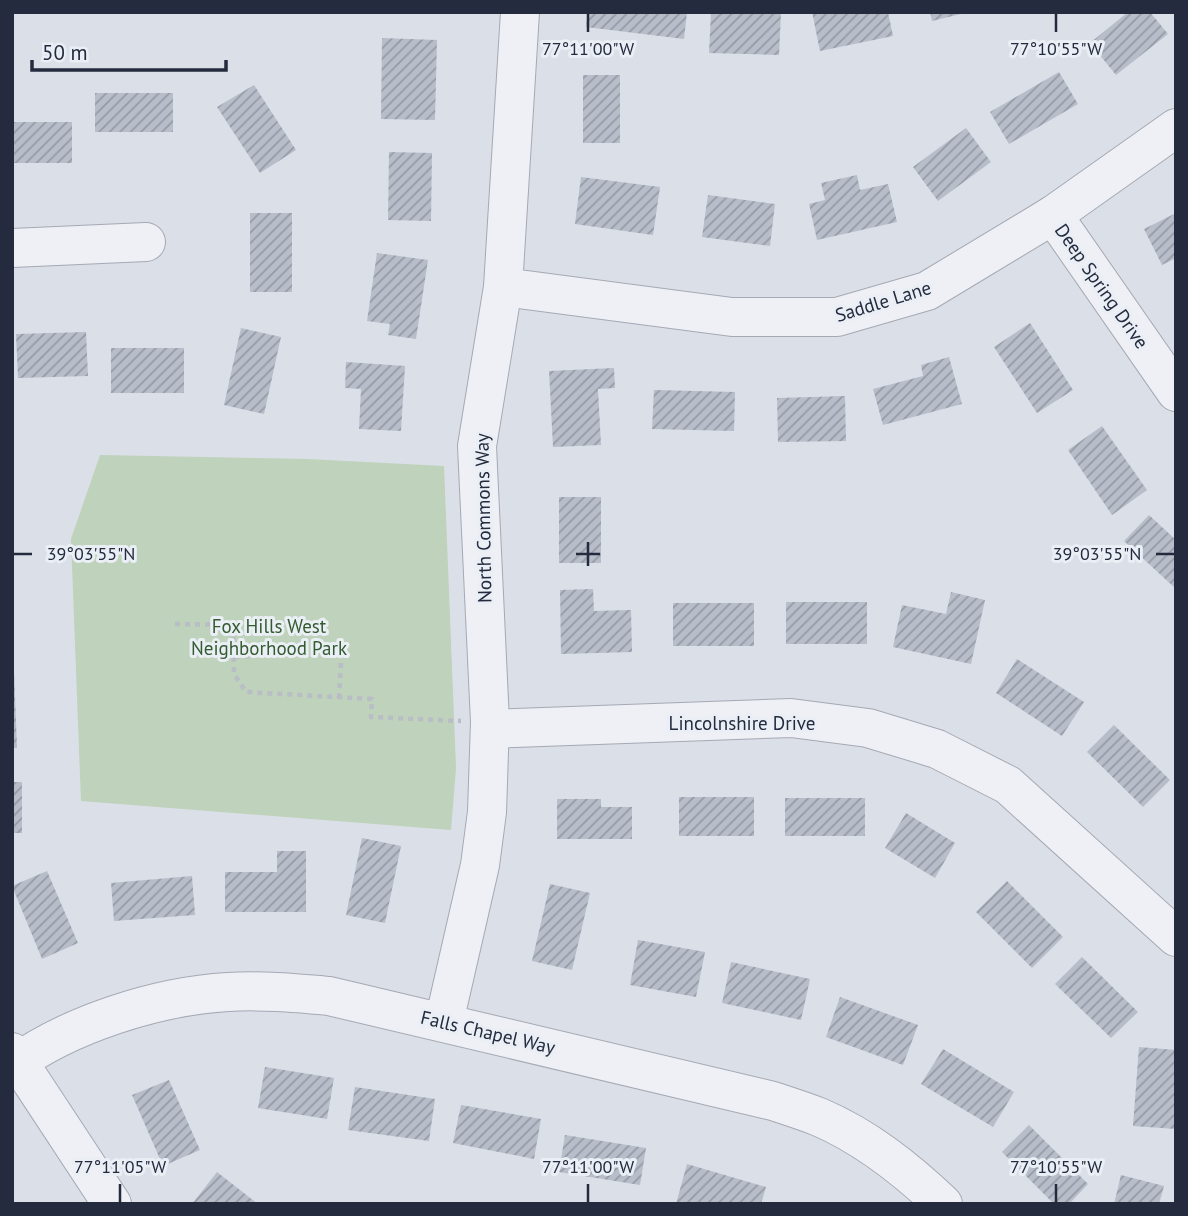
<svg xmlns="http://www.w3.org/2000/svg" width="1188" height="1216" font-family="'PT Sans',sans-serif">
<defs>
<pattern id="building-hatch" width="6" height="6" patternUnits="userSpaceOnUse" patternTransform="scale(1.75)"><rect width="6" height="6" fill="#b8bdca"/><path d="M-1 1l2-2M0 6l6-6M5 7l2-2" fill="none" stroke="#959aa5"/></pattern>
</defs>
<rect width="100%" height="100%" fill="#dbdfe7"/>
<polygon fill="#bfd2bb" points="100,455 307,459 444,466 456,768 451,830 81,801 71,539"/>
<g fill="url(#building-hatch)">
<polygon points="588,12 687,12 684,39 586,27"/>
<polygon points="711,12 781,13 779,55 709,53"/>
<polygon points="812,12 888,12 893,36 820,51"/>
<polygon points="930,12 965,12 965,13 932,21"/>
<polygon points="1128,12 1150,12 1168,34 1116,75 1090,43"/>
<polygon points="382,38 437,40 435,120 381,119"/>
<polygon points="1059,72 1078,104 1009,144 990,112"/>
<rect x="583" y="75" width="37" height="68"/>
<polygon points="254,85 296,150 260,173 217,107"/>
<rect x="95" y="93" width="78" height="39"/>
<rect x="12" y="122" width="60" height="41"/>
<polygon points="966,128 991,162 938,201 913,167"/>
<polygon points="389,152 432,153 431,221 388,220"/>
<polygon points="857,175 860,190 888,184 897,222 817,240 809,204 825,200 821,183"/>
<polygon points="581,177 660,187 653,235 575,224"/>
<polygon points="708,195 775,204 770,246 702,237"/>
<rect x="250" y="213" width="42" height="79"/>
<polygon points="1176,213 1176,258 1162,265 1144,229"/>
<polygon points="377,253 428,260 416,339 388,335 390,324 367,321"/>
<polygon points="1030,323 1073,390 1037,413 994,347"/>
<polygon points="241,328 281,337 264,414 224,405"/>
<polygon points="86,332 88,376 18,378 16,334"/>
<rect x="111" y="348" width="73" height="45"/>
<polygon points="949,357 962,404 883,425 873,389 923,376 921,365"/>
<polygon points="346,362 405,366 401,431 359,429 361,389 345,388"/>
<polygon points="614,368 615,388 598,389 601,445 553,447 549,371"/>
<polygon points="654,390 735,392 734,431 652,429"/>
<polygon points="845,396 846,441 778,442 777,398"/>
<polygon points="1102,426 1147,490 1112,515 1068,450"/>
<rect x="559" y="497" width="42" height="66"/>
<polygon points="1149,515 1176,540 1176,589 1124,541"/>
<polygon points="593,589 594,611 631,610 632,652 561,654 560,590"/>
<polygon points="951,592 985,600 971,664 893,647 902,605 946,614"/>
<rect x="786" y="602" width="81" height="42"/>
<rect x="673" y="603" width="81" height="43"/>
<polygon points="1017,659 1084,702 1062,736 996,693"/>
<polygon points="12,669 14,669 17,748 12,748"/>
<polygon points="1114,725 1170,780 1143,807 1087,752"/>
<rect x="12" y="782" width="10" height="51"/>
<rect x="679" y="797" width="75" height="39"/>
<rect x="785" y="798" width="80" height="38"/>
<polygon points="557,799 601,799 601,807 632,807 632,839 557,839"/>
<polygon points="906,813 955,843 935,878 885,848"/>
<polygon points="362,838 401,846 385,923 346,915"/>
<polygon points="277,851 306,851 306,912 225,912 225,872 277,872"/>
<polygon points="47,871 78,943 42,959 12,886"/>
<polygon points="192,876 195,915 114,921 111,883"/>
<polygon points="1007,881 1063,937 1032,968 976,912"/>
<polygon points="550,884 590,893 572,970 532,961"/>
<polygon points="638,940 705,952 696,997 630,985"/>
<polygon points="1082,957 1138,1012 1111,1038 1055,984"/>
<polygon points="731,962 810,979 801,1020 722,1003"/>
<polygon points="840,997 918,1025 903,1065 826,1037"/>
<polygon points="1139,1047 1176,1050 1176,1129 1133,1126"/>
<polygon points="943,1049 1014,1092 993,1127 921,1084"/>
<polygon points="265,1067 334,1078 327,1119 258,1108"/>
<polygon points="169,1080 200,1150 163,1166 132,1095"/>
<polygon points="355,1087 435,1099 429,1141 348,1130"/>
<polygon points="461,1105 541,1119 534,1159 453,1143"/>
<polygon points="1029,1125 1088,1184 1069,1204 1054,1204 1002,1152"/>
<polygon points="565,1135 646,1148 640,1185 559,1172"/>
<polygon points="687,1164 766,1187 761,1204 676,1204"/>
<polygon points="217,1172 258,1204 192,1204"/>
<polygon points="1121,1175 1164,1186 1159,1204 1114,1204"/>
</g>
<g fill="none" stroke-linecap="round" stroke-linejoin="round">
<defs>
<g id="minor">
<polyline points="1053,215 1176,392"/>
<polyline points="12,248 146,242"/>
<polyline points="503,287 732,317 837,317 927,291 1053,215 1176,128"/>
<polyline points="490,729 791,718 868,728 937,749 1008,785 1176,937"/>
<polyline points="444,1022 480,865 487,812 490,722 477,446 503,287 520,12"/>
<polyline points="12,1052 112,1204"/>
<path d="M12,1066C69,1024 158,996 228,992C262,990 295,993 329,996L773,1101C788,1106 804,1111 819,1117C866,1137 906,1169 943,1204"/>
</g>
</defs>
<use href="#minor" stroke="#a4a9b4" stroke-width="40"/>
<g stroke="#b9bdc5" stroke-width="4.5" stroke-dasharray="5 5" stroke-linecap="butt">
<polyline points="175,624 233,625 234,674 246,692 372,699 371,717 461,721"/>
<polyline points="234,657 255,656"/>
<polyline points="339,698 341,662"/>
</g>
<use href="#minor" stroke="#eef0f5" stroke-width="38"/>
</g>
<path fill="none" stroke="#242b3e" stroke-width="2.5" d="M588,14V32M1056,14V32M588,542V566M14,554H32M576,554H600M1156,554H1174M120,1184V1202M588,1184V1202M1056,1184V1202"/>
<g text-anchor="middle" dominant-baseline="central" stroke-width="6" stroke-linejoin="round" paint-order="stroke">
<g font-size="19" fill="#242b3e" stroke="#eaeef5">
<text transform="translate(1102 286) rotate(55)">Deep Spring Drive</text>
<text transform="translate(883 301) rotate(-17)">Saddle Lane</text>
<text transform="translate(483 518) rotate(-91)">North Commons Way</text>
<text x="742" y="723">Lincolnshire Drive</text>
<text transform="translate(488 1032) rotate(13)">Falls Chapel Way</text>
</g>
<g font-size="19" fill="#345b30" stroke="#eaeef5">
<text x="269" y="626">Fox Hills West<tspan x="269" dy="22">Neighborhood Park</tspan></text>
</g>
</g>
<g font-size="18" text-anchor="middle" fill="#242b3e" stroke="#eaeef5" stroke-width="6" stroke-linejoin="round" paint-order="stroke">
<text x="588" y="55">77°11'00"W</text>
<text x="1056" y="55">77°10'55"W</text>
<text x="91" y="560">39°03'55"N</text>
<text x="1097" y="560">39°03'55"N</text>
<text x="120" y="1173">77°11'05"W</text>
<text x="588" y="1173">77°11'00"W</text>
<text x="1056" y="1173">77°10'55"W</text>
</g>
<rect width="1188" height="1216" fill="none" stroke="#242b3e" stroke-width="28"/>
<path d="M32 60v10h194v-10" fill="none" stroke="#242b3e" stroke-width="3.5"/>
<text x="42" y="60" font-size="21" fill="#242b3e" stroke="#eaeef5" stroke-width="5" paint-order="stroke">50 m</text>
</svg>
